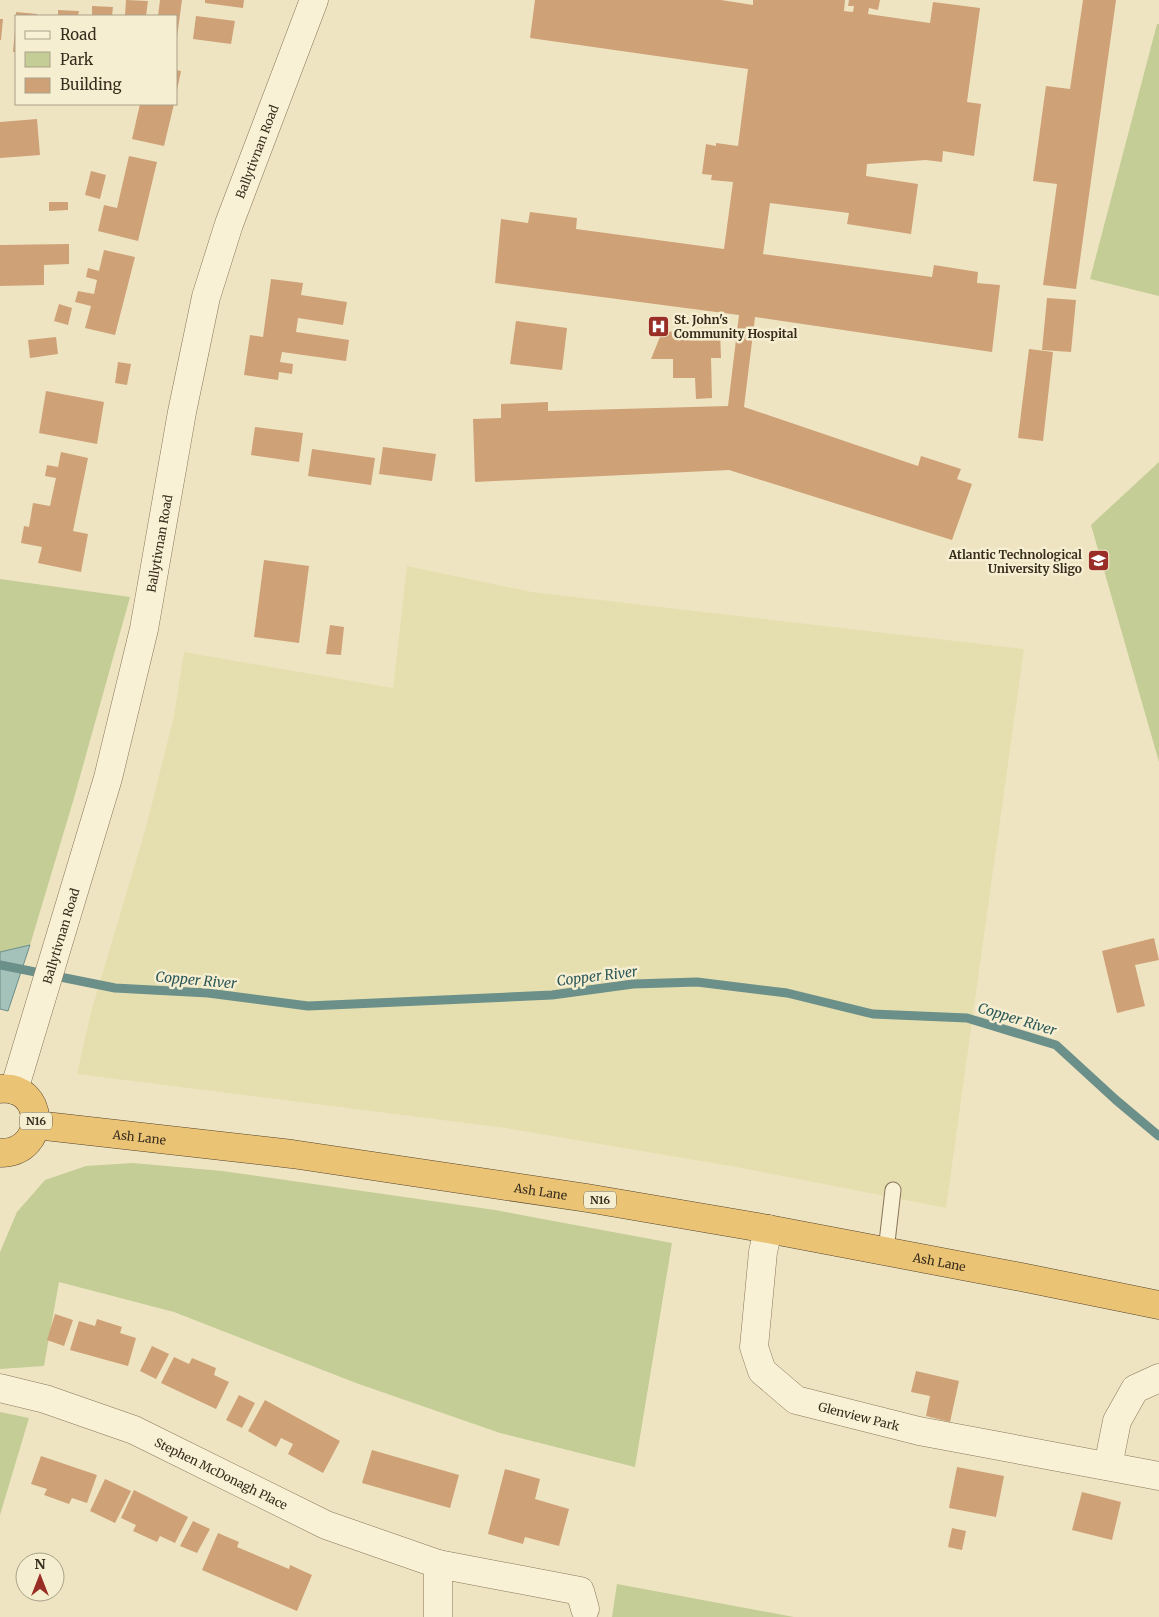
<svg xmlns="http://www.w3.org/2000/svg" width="1159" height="1617" font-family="Merriweather,serif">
<rect width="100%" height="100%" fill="#efe4c2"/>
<polygon fill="#e5dfaf" points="407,566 532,592 1024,649 946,1208 736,1167 505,1128 77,1074 91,1012 146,827 174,716 184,652 393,688"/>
<g fill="#c3cd95">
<polygon points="1157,24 1159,24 1159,296 1090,279"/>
<polygon points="1159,462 1159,762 1091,525"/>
<polygon points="0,579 130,597 74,798 30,945 0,952"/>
<polygon points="133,1163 222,1171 495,1210 672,1243 635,1467 500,1433 356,1383 174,1312 59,1282 44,1366 0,1369 0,1252 17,1212 45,1180 86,1166"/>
<polygon points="0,1412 29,1418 0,1515"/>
<polygon points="617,1584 794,1617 612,1617"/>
</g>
<polygon fill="#a4c1ba" stroke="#6b8f89" points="30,945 8,1011 0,1009 0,952"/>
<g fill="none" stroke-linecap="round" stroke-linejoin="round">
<polyline stroke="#6b8f89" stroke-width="9" points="0,965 115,988 208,993 308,1006 552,995 633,984 697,982 787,993 873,1014 967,1018 1056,1045 1116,1100 1159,1136"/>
</g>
<g fill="#cea177">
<polygon points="126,0 148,1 146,16 125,16"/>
<polygon points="160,0 182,0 177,37 176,16 158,16"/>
<polygon points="205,0 244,0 243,8 205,3"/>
<polygon points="535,0 721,0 753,5 753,0 845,0 844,11 853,12 854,6 848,6 849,0 880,0 878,10 869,8 868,14 930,23 933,2 980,8 967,102 981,104 974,156 943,151 942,162 926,160 867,164 866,176 918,184 911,234 847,224 849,213 770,203 763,254 932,277 934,265 978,272 977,283 1000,285 992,352 755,317 744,407 918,466 921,456 961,469 957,479 972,484 952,540 729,470 475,482 473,419 501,418 501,404 548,402 548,411 728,406 739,315 495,283 501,219 528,223 530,212 577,218 576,229 724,249 733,182 711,180 712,175 702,174 706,144 716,146 716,143 738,146 748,69 530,38"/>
<polygon points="1083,0 1116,0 1076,289 1043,285 1057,184 1033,181 1046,86 1070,89"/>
<polygon points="92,6 113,7 112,16 92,16"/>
<polygon points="58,10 79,11 78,16 58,16"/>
<polygon points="16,12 37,14 37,16 16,16"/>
<polygon points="196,16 235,21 231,44 193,39"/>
<polygon points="0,19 3,19 1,40 0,40"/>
<polygon points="15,29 16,29 16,52 13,52"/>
<polygon points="176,70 181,71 177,90 176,90"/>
<polygon points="140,104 174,104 164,146 132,139"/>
<polygon points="37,119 40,155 0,158 0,122"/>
<polygon points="129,156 157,162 138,241 98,231 104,205 117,208"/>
<polygon points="91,171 106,175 100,199 85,195"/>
<polygon points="49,202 68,202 68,210 49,211"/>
<polygon points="69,244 69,264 44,265 44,285 0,286 0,245"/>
<polygon points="104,250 135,257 115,335 85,328 91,306 75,302 78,291 94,294 97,280 86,277 88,268 99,271"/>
<polygon points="271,279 303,283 301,295 347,302 343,325 298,318 296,332 349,340 346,361 282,352 280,362 293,364 292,374 279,372 278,380 244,375 250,335 263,337"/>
<polygon points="1047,298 1076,300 1071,352 1042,350"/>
<polygon points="59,304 72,308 68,325 54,321"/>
<polygon points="516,321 567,328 562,370 510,364"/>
<polygon points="720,330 721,358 711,358 712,398 696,399 695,378 673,378 673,359 651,359 662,332"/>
<polygon points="56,337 58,354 30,358 28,340"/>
<polygon points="1029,349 1053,352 1043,441 1018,438"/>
<polygon points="118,362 131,364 127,385 115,383"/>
<polygon points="46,391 104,402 97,444 39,433"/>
<polygon points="255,427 303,433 299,462 251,455"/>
<polygon points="383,447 436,454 432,481 379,474"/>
<polygon points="312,449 375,458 371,485 308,476"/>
<polygon points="61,452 88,458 73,531 88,534 81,572 38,563 42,547 21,543 24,526 29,527 33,503 50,506 56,478 45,476 47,465 58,467"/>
<polygon points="264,560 309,566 299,643 254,637"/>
<polygon points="330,625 344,627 341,655 326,654"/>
<polygon points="1154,938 1159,960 1135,965 1145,1006 1117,1013 1102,951"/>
<polygon points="55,1314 73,1320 64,1346 47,1340"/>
<polygon points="97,1319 122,1327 120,1333 136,1338 128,1366 70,1350 79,1321 95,1326"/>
<polygon points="152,1346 169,1354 156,1379 140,1371"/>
<polygon points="174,1357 189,1364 192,1358 216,1368 214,1375 229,1382 216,1409 161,1383"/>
<polygon points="916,1371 959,1381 950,1422 926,1416 930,1396 911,1392"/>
<polygon points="239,1395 255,1403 242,1428 226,1420"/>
<polygon points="265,1400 340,1441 323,1473 288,1454 293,1444 281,1438 276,1447 248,1431"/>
<polygon points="372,1450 459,1475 450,1508 362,1483"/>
<polygon points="41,1456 97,1475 87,1503 72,1498 69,1504 44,1495 47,1489 31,1484"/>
<polygon points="957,1467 1004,1476 996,1517 949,1508"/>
<polygon points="505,1469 540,1479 535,1499 569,1509 559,1546 525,1537 523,1544 488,1534"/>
<polygon points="105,1479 131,1491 115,1523 90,1511"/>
<polygon points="134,1490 188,1517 175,1543 160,1536 157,1542 133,1531 136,1525 121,1518"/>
<polygon points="1082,1492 1121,1502 1112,1540 1072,1530"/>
<polygon points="193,1521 210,1529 197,1553 180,1546"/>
<polygon points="952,1528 966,1531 962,1550 948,1547"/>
<polygon points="218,1533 239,1542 237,1547 289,1569 290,1565 312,1575 297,1611 202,1570"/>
</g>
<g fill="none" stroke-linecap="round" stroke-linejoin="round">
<defs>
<polyline id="service" points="886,1251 893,1190"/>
<g id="minor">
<path id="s1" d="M768,1229L763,1252L754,1347L762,1371L796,1400L919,1431L1159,1476"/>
<path id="s2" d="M0,1388L45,1399L134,1430L326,1525L438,1564L580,1591L585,1609"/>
<polyline points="1108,1466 1117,1421 1135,1389 1159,1378"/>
<polyline points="438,1617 438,1564"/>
</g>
<g id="tertiary">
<path id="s3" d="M14,1090L108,778L144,629L182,412L206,297L229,224L314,0"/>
</g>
<g id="trunk">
<path d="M0,1089C44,1083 50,1153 0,1153"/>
<path id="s4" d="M36,1125L292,1154L587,1198L768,1229L1026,1278L1159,1305"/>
</g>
</defs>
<use href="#service" stroke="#897559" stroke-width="17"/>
<use href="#minor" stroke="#897559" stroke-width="29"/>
<use href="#tertiary" stroke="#897559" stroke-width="29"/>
<use href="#trunk" stroke="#56432d" stroke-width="29"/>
<use href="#service" stroke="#f9f1d5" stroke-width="15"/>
<use href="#minor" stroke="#f9f1d5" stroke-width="28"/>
<use href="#tertiary" stroke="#f9f1d5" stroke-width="28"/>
<use href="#trunk" stroke="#eac474" stroke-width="28"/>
</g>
<defs>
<symbol id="hospital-square" viewBox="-11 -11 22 22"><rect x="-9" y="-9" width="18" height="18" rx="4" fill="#992e27" stroke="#f6eed1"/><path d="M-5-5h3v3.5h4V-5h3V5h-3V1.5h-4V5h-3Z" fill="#fff"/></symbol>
<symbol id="university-square" viewBox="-11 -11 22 22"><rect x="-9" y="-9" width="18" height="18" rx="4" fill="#992e27" stroke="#f6eed1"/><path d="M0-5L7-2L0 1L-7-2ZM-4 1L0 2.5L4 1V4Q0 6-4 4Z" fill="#fff"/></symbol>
</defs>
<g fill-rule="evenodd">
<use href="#hospital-square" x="646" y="314" width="25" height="25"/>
<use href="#university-square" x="1086" y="548" width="25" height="25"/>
</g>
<g text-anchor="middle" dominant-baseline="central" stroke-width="5" stroke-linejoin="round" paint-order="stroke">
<g fill="#f6eed1" stroke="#716653" stroke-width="1">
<rect x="20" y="1112.5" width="32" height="17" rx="4"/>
<rect x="584" y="1191.5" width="32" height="17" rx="4"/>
</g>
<g font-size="11" font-weight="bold" fill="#382c1d">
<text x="36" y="1121">N16</text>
<text x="600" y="1200">N16</text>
</g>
<g font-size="12" fill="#382c1d" stroke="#f6eed1">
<text stroke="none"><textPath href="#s3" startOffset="971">Ballytivnan Road</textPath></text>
<text stroke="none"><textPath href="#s3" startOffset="566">Ballytivnan Road</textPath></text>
<text stroke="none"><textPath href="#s3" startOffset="161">Ballytivnan Road</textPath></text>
<text stroke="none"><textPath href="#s4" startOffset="104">Ash Lane</textPath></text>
<text stroke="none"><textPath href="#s4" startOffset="509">Ash Lane</textPath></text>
<text stroke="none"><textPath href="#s4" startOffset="914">Ash Lane</textPath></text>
<text stroke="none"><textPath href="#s1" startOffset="254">Glenview Park</textPath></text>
<text stroke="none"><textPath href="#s2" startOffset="238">Stephen McDonagh Place</textPath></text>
</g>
<g font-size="12" font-weight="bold" fill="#382c1d" stroke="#f6eed1" text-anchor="start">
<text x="674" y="319">St. John's<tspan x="674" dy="14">Community Hospital</tspan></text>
<text x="1082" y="554" text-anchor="end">Atlantic Technological<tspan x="1082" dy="14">University Sligo</tspan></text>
</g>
<g font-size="14" font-style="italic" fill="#2c5858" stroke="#f6eed1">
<text transform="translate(597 976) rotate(-7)">Copper River</text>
<text transform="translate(196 980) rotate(5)">Copper River</text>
<text transform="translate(1017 1019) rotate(17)">Copper River</text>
</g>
</g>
<rect x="15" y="15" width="162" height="90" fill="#f6eed1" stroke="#aaa089"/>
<rect x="25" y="31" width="25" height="8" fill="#f9f1d5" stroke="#aaa089"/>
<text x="60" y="40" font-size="15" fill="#382c1d">Road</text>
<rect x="25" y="52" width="25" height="15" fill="#c3cd95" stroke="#aaa089"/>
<text x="60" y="65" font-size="15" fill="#382c1d">Park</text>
<rect x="25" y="78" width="25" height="15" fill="#cea177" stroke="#aaa089"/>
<text x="60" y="90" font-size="15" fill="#382c1d">Building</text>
<g transform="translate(40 1577)"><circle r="24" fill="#f6eed1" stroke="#aaa089"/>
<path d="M0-4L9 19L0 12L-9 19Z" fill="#992e27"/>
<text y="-8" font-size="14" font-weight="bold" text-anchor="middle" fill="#382c1d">N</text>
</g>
</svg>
